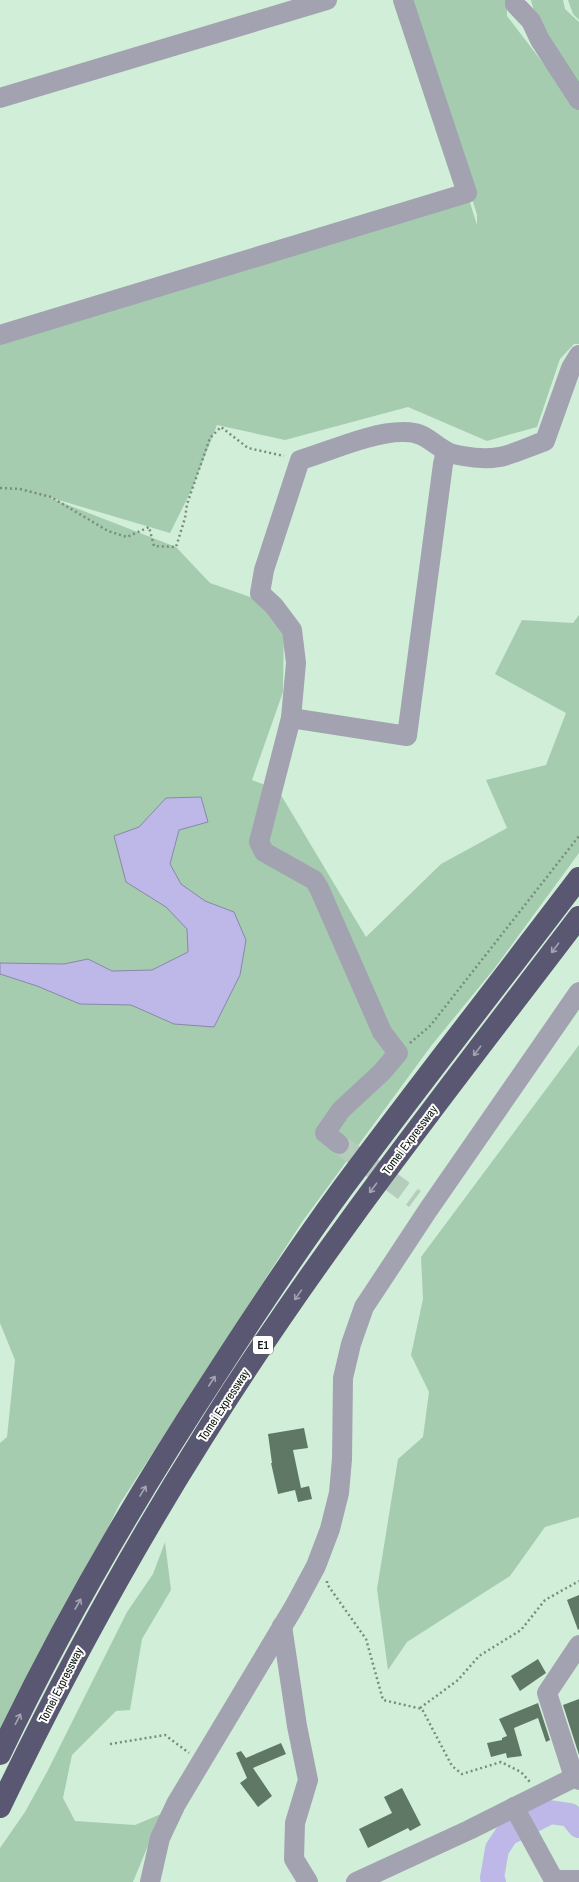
<svg xmlns="http://www.w3.org/2000/svg" width="579" height="1882" font-family="'Archivo Narrow',sans-serif">
<rect width="100%" height="100%" fill="#d1eed9"/>
<g fill="#a6ccb0">
<polygon points="412,0 507,0 507,16 579,110 579,344 574,344 560,359 537,427 487,441 408,407 285,440 217,425 192,489 170,533 45,496 176,547 210,583 259,600 284,629 283,692 252,780 278,790 366,937 441,864 507,828 486,780 546,765 566,713 495,674 522,620 573,623 579,615 579,853 494,969 431,1046 302,1222 119,1505 79,1588 0,1734 0,1443 7,1437 15,1360 0,1323 0,335 467,193 477,225 477,215"/>
<polygon points="531,0 563,0 565,9 579,22 579,87 536,20"/>
<polygon points="568,0 579,0 579,20 573,14"/>
<polygon points="579,1045 579,1517 545,1527 510,1576 407,1642 388,1670 377,1589 398,1459 423,1437 429,1392 411,1355 423,1299 421,1257"/>
<polygon points="165,1542 171,1590 142,1639 130,1710 116,1711 72,1755 63,1798 75,1821 135,1825 161,1814 133,1882 0,1882 0,1848 25,1812 47,1772 127,1612 153,1574"/>
</g>
<polygon fill="#bdb8e8" stroke="#8888a7" points="201,797 208,822 179,830 170,864 181,884 205,901 234,912 246,940 240,975 214,1027 174,1024 131,1005 80,1004 37,986 0,974 0,963 64,964 88,959 112,971 152,970 188,952 187,929 166,907 126,882 114,836 139,827 166,798"/>
<g fill="none" stroke-linecap="round" stroke-linejoin="round">
<polyline stroke="#bdb8e8" stroke-width="24" points="494,1882 492,1878 497,1849 507,1834 550,1812 570,1815 579,1826"/>
</g>
<g fill="#5e7865">
<polygon points="304,1428 308,1448 293,1450 301,1488 309,1486 312,1499 298,1502 295,1490 278,1494 271,1463 272,1463 268,1434"/>
<polygon points="579,1595 579,1629 578,1630 567,1600"/>
<polygon points="538,1659 546,1673 520,1691 511,1676"/>
<polygon points="579,1699 579,1755 563,1705"/>
<polygon points="538,1703 550,1740 546,1742 538,1718 514,1728 522,1756 507,1758 506,1753 491,1757 487,1743 502,1740 502,1738 507,1736 499,1719"/>
<polygon points="281,1743 286,1754 253,1768 272,1796 258,1807 240,1783 247,1778 236,1753 241,1751 246,1758"/>
<polygon points="402,1788 421,1825 410,1831 408,1828 368,1848 359,1829 392,1813 384,1797"/>
</g>
<g fill="none" stroke-linecap="round" stroke-linejoin="round">
<polyline stroke="#b4cebb" stroke-width="20" stroke-dasharray="20 10" stroke-linecap="butt" points="339,1144 415,1199"/>
<g stroke="#788d7e" stroke-width="2.5" stroke-dasharray="2 3" stroke-linecap="butt">
<polyline points="0,488 20,489 51,497 108,531 127,537 149,527 154,546 176,547 185,518 187,504 210,438 221,427 248,448 284,456"/>
<polyline points="410,1043 430,1026 579,836"/>
<polyline points="327,1581 327,1584 366,1639 383,1700 422,1709 452,1766 462,1774 501,1762 521,1772 530,1782"/>
<polyline points="420,1708 458,1680 479,1656 521,1630 545,1600 579,1581"/>
<polyline points="110,1744 165,1735 189,1753"/>
</g>
<g stroke="#a3a2b0" stroke-width="20">
<polyline points="515,0 515,4 531,21 540,40 579,100"/>
<polyline points="0,98 327,0"/>
<polyline points="0,335 467,193 403,0"/>
<polyline points="291,718 407,736 443,464 446,452"/>
<path d="M339,1144L325,1133L341,1110L382,1072L398,1053L382,1032L319,888L314,880L264,852L259,842L291,718L296,663L292,630L274,606L260,593L264,570L300,460C330,451 372,432 402,432C424,431 430,442 446,451C450,454 458,455 463,456C500,463 512,453 545,441L571,368L579,355"/>
<polyline points="282,1626 297,1726 308,1780 295,1823 294,1859 308,1882"/>
<polyline points="579,1645 547,1693 574,1777 579,1780"/>
<polyline points="514,1807 555,1882"/>
<polyline points="554,1880 579,1880"/>
<polyline points="150,1882 160,1838 176,1804 294,1607 316,1566 330,1529 339,1493 342,1459 343,1378 351,1344 364,1307 428,1210 579,992"/>
<polyline points="356,1882 469,1830 579,1775"/>
</g>
<g stroke="#595771" stroke-width="22">
<path d="M0,1754C63,1622 137,1495 217,1373C257,1311 298,1249 342,1189C420,1084 500,982 579,878"/>
<path d="M0,1807C61,1680 128,1556 203,1437C316,1255 450,1087 579,917"/>
</g>
</g>
<defs><path id="oneway-shaft" d="M-6 0H5M1.5-3L5.5 0L1.5 3" fill="none" stroke-width="1.6" stroke-linecap="round" stroke-linejoin="round"/></defs>
<g stroke="#a4a3b1">
<use href="#oneway-shaft" transform="translate(555 948) rotate(127)"/>
<use href="#oneway-shaft" transform="translate(477 1051) rotate(127)"/>
<use href="#oneway-shaft" transform="translate(373 1188) rotate(127)"/>
<use href="#oneway-shaft" transform="translate(298 1295) rotate(125)"/>
<use href="#oneway-shaft" transform="translate(212 1381) rotate(-57)"/>
<use href="#oneway-shaft" transform="translate(143 1491) rotate(-58)"/>
<use href="#oneway-shaft" transform="translate(78 1604) rotate(-61)"/>
<use href="#oneway-shaft" transform="translate(18 1719) rotate(-63)"/>
</g>
<g text-anchor="middle" dominant-baseline="central" stroke-width="4" stroke-linejoin="round" paint-order="stroke">
<rect fill="#fff" stroke="#565d58" stroke-width="1" x="253" y="1336" width="20" height="18" rx="3"/>
<g font-size="11" font-weight="bold" fill="#0d1710">
<text x="263" y="1345">E1</text>
</g>
<g font-size="12" fill="#0d1710" stroke="#fff">
<text transform="translate(410 1140) rotate(-53)">Tomei Expressway</text>
<text transform="translate(224 1405) rotate(-57)">Tomei Expressway</text>
<text transform="translate(61 1685) rotate(-63)">Tomei Expressway</text>
</g>
</g>
</svg>
